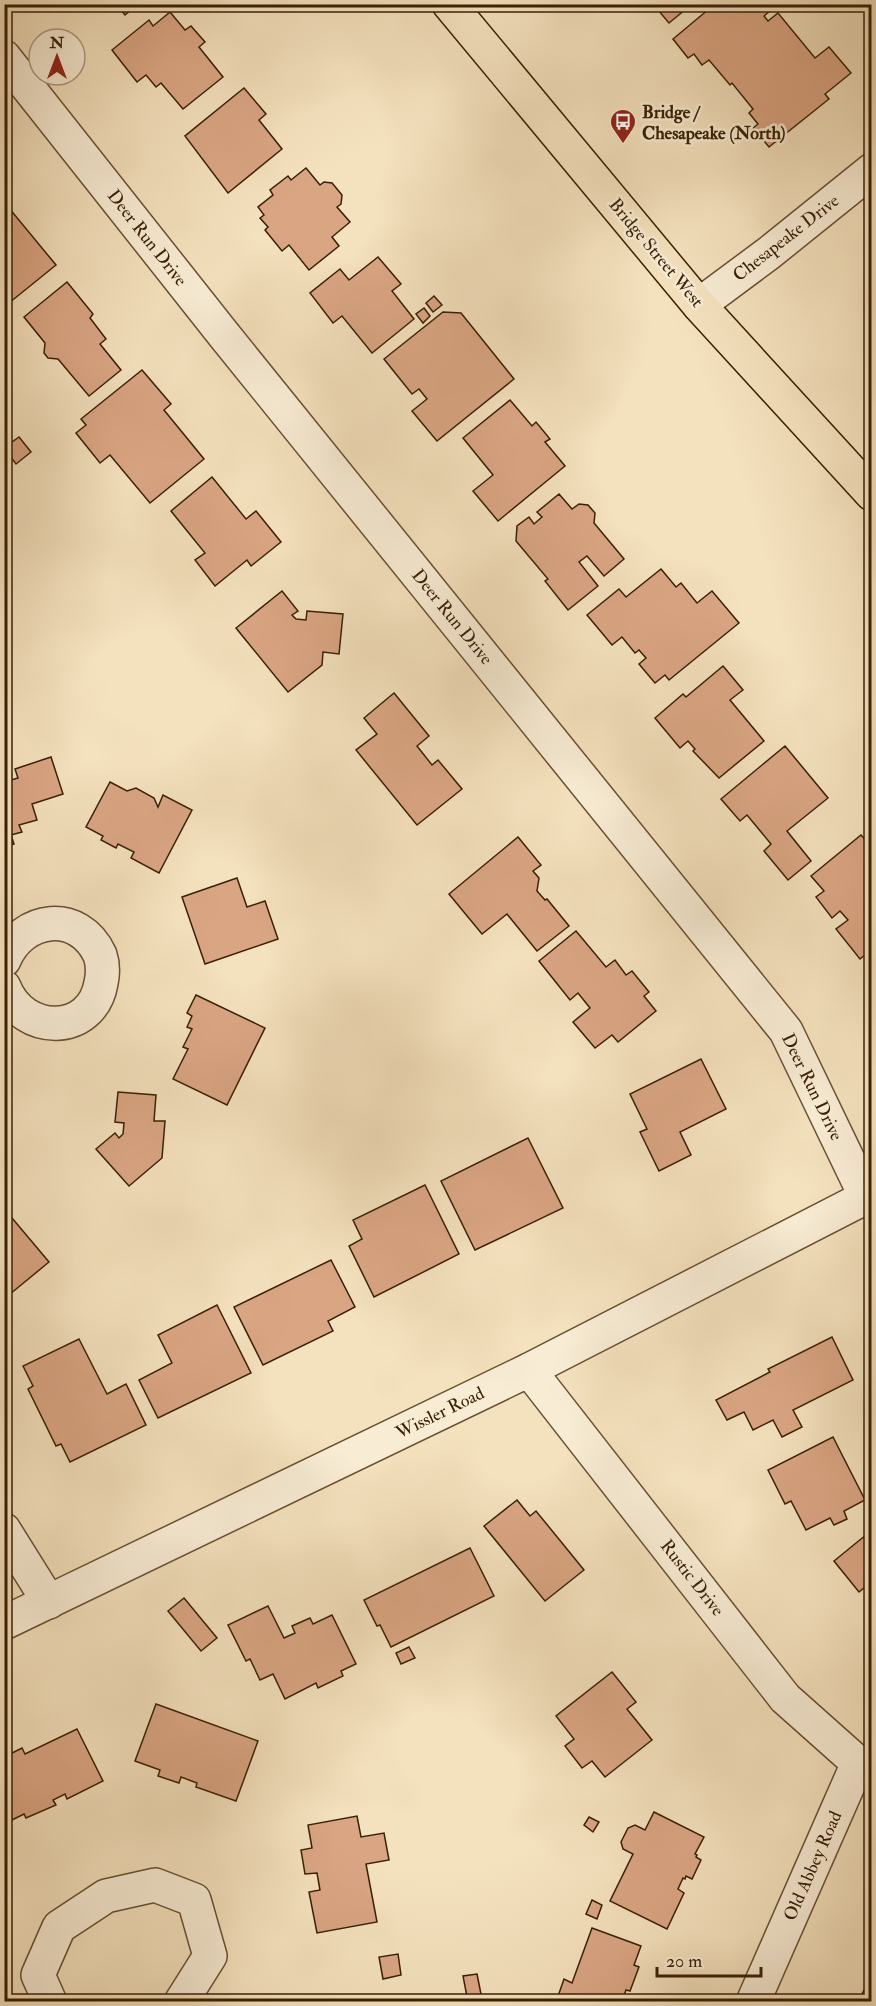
<svg xmlns="http://www.w3.org/2000/svg" width="876" height="2006" font-family="'IM FELL Double Pica',serif">
<rect width="100%" height="100%" fill="#f4e1bd"/>
<filter id="stains"><feTurbulence type="fractalNoise" baseFrequency=".00333" numOctaves="4"/><feColorMatrix values="0 0 0 0 .2 0 0 0 0 .09 0 0 0 0 .02 0 0 0 .5 -.17"/></filter>
<radialGradient id="worn" r=".72"><stop offset=".6" stop-color="#630" stop-opacity="0"/><stop offset="1" stop-color="#630" stop-opacity=".3"/></radialGradient>
<g fill="#daa583" stroke="#392004" stroke-width="1.5">
<polygon points="105,4 138,4 125,15 117,5 111,11"/>
<polygon points="653,4 692,4 669,23"/>
<polygon points="715,4 778,4 764,16 768,21 778,13 815,58 829,47 851,73 825,94 829,99 769,147 753,128 758,124 749,113 753,109 732,83 730,85 709,60 702,65 694,54 688,58 673,39"/>
<polygon points="170,12 185,30 191,26 205,42 199,47 223,77 183,109 161,83 156,87 146,75 137,82 112,50 149,20 153,26"/>
<polygon points="244,88 266,114 259,120 282,149 228,193 185,136"/>
<polygon points="306,168 320,185 324,182 332,183 342,195 341,204 337,207 350,222 332,237 339,246 309,270 289,245 282,251 265,230 268,227 260,218 264,215 258,207 273,195 270,190 288,176 291,180"/>
<polygon points="4,202 56,265 4,307"/>
<polygon points="378,257 401,284 392,291 414,319 372,353 342,316 333,323 310,293 340,269 349,280"/>
<polygon points="67,282 93,314 90,318 106,339 100,344 121,370 89,396 58,359 48,358 44,353 45,343 24,317"/>
<polygon points="434,296 442,305 433,312 426,303"/>
<polygon points="424,308 430,316 423,323 416,314"/>
<polygon points="443,312 461,313 514,379 437,441 412,411 427,399 419,389 412,394 384,359"/>
<polygon points="142,370 171,404 164,410 204,459 150,503 110,455 100,463 76,433 86,425 81,419"/>
<polygon points="510,400 532,426 536,422 550,439 545,442 565,466 498,521 473,491 493,475 463,438"/>
<polygon points="19,437 31,452 16,464 4,448"/>
<polygon points="212,477 246,519 256,511 281,542 251,566 247,560 215,586 195,560 205,553 171,511"/>
<polygon points="559,494 572,509 579,504 588,505 595,513 594,523 624,559 604,576 587,556 579,562 598,586 568,610 545,581 548,579 516,541 517,526 529,517 534,524 542,517 537,512"/>
<polygon points="661,569 676,587 681,583 697,603 712,591 739,623 669,680 665,675 655,683 639,664 646,658 639,650 635,653 622,637 612,645 587,615 619,589 626,597"/>
<polygon points="282,591 298,611 292,615 296,619 306,620 307,611 343,614 339,654 323,652 322,665 288,692 236,628"/>
<polygon points="723,666 743,690 730,700 764,741 719,778 693,751 695,749 688,741 680,748 655,718 683,694 686,697"/>
<polygon points="394,693 429,736 417,746 432,765 438,760 462,789 417,825 356,750 377,734 364,718"/>
<polygon points="785,746 828,798 787,831 811,861 788,880 764,851 771,844 747,815 740,821 721,799"/>
<polygon points="51,757 63,794 32,804 37,820 19,825 22,832 11,835 14,844 4,847 4,782 18,778 15,769"/>
<polygon points="110,782 127,791 136,788 154,798 158,807 163,795 192,810 159,873 131,858 134,852 118,844 116,848 101,840 103,836 86,827"/>
<polygon points="861,835 872,847 872,949 860,959 836,929 848,920 840,911 832,918 816,897 824,891 811,876"/>
<polygon points="518,837 541,865 533,871 539,878 537,891 545,900 547,899 569,926 537,951 507,914 482,934 449,894"/>
<polygon points="237,878 247,907 265,901 278,939 205,964 182,897"/>
<polygon points="576,931 606,967 615,960 626,975 632,971 649,992 644,996 656,1011 618,1042 612,1035 595,1048 573,1022 590,1008 578,993 570,1000 539,961"/>
<polygon points="872,976 872,989 865,982"/>
<polygon points="196,995 265,1028 227,1105 173,1079 188,1049 183,1047 192,1029 187,1027 192,1016 187,1013"/>
<polygon points="701,1059 726,1109 680,1132 691,1155 659,1171 640,1132 647,1129 630,1094"/>
<polygon points="118,1092 156,1095 154,1121 165,1121 162,1158 129,1186 96,1149 115,1133 119,1138 123,1134 124,1123 115,1122"/>
<polygon points="528,1138 563,1208 475,1250 441,1181"/>
<polygon points="425,1185 459,1254 374,1297 349,1246 362,1239 353,1220"/>
<polygon points="12,1218 49,1262 4,1299 4,1224"/>
<polygon points="331,1260 355,1307 328,1321 333,1331 263,1365 234,1307"/>
<polygon points="217,1305 251,1373 158,1418 139,1380 172,1363 158,1335"/>
<polygon points="832,1337 853,1380 793,1410 802,1427 782,1437 773,1420 753,1430 744,1412 727,1420 716,1400 770,1372 768,1369"/>
<polygon points="79,1339 107,1394 126,1384 146,1425 70,1462 61,1444 56,1446 28,1389 33,1386 23,1366"/>
<polygon points="833,1437 865,1500 844,1511 847,1519 834,1525 830,1518 806,1530 791,1501 785,1504 768,1470"/>
<polygon points="517,1500 530,1516 536,1511 584,1570 545,1601 484,1526"/>
<polygon points="872,1530 872,1587 869,1584 859,1592 834,1561"/>
<polygon points="470,1548 494,1596 391,1647 380,1625 377,1626 364,1600"/>
<polygon points="184,1598 217,1638 201,1651 168,1611"/>
<polygon points="268,1606 284,1638 295,1633 292,1626 310,1618 313,1624 332,1615 356,1664 341,1671 343,1676 318,1688 316,1683 285,1699 273,1674 260,1680 250,1659 246,1661 228,1625"/>
<polygon points="409,1647 415,1658 401,1664 396,1653"/>
<polygon points="612,1672 636,1702 627,1709 652,1740 605,1777 592,1761 582,1768 565,1746 574,1739 556,1716"/>
<polygon points="156,1704 258,1741 236,1801 196,1787 197,1783 181,1777 179,1783 158,1776 160,1770 135,1761"/>
<polygon points="77,1729 103,1781 67,1799 65,1794 53,1800 56,1805 26,1818 24,1814 6,1823 4,1757 22,1748 25,1754"/>
<polygon points="654,1812 704,1837 695,1854 697,1855 696,1857 701,1860 692,1879 686,1876 685,1879 683,1878 678,1889 684,1893 667,1929 610,1901 633,1854 623,1849 621,1842 628,1828 635,1825 645,1830"/>
<polygon points="357,1816 361,1837 384,1833 389,1860 366,1864 377,1922 317,1933 309,1892 320,1890 317,1873 305,1874 301,1850 312,1848 308,1825"/>
<polygon points="589,1817 599,1822 593,1832 584,1825"/>
<polygon points="592,1900 602,1905 597,1919 586,1914"/>
<polygon points="592,1928 641,1946 634,1965 639,1967 630,1991 626,1990 622,2001 624,2002 556,2002 564,1979 572,1983"/>
<polygon points="398,1954 401,1975 383,1979 379,1957"/>
<polygon points="477,1974 482,1999 468,2002 463,1976"/>
<polygon points="872,1975 872,2001 861,1996"/>
</g>
<g fill="none" stroke-linecap="round" stroke-linejoin="round">
<defs>
<g id="minor">
<polyline points="4,57 224,335 786,1031 866,1197"/>
<polyline points="699,305 769,253 872,170"/>
<path d="M4,960C22,916 79,909 100,955C103,964 103,974 101,983C92,1036 23,1036 4,987"/>
<polyline points="529,1370 785,1698 858,1763 872,1768"/>
<polyline points="4,1530 49,1602"/>
<polyline points="4,1623 529,1370 872,1194"/>
<polyline points="50,2002 38,1975 59,1927 106,1896 155,1885 194,1900 210,1956 181,2002"/>
<polyline points="753,2002 858,1763"/>
</g>
<polyline id="major" points="449,4 699,305 872,494"/>
</defs>
<use href="#minor" stroke="#685032" stroke-width="36"/>
<use href="#major" stroke="#392004" stroke-width="36"/>
<use href="#minor" stroke="#f8ecd4" stroke-width="33"/>
<use href="#major" stroke="#f4e1bd" stroke-width="33"/>
</g>
<defs>
<symbol id="bus-pin" viewBox="-11 -11 22 30"><path d="M0 17L-7.5 6A9.5 9.5 0 1 1 7.5 6Z" fill="#8f2418" stroke="#f8ecd4"/><path d="M-5-6H5V4H4V6H2V4H-2V6H-4V4H-5ZM-3.5-4V0h7V-4ZM-3.5 1.2v1.5H-2V1.2ZM2 1.2v1.5H3.5V1.2Z" fill="#fff"/></symbol>
</defs>
<g fill-rule="evenodd">
<use href="#bus-pin" x="608" y="107" width="30" height="40"/>
</g>
<g text-anchor="middle" dominant-baseline="central" stroke-width="5" stroke-linejoin="round" paint-order="stroke">
<g font-size="18" font-weight="bold" fill="#392004" stroke="#f8ecd4" text-anchor="start">
<text x="642" y="112">Bridge /<tspan x="642" dy="21">Chesapeake (North)</tspan></text>
</g>
<g font-size="18" fill="#392004" stroke="#f8ecd4">
<text transform="translate(147 238) rotate(52)">Deer Run Drive</text>
<text transform="translate(786 238) rotate(-38)">Chesapeake Drive</text>
<text transform="translate(656 253) rotate(50)">Bridge Street West</text>
<text transform="translate(452 617) rotate(51)">Deer Run Drive</text>
<text transform="translate(812 1087) rotate(64)">Deer Run Drive</text>
<text transform="translate(440 1413) rotate(-26)">Wissler Road</text>
<text transform="translate(692 1578) rotate(52)">Rustic Drive</text>
<text transform="translate(813 1866) rotate(-66)">Old Abbey Road</text>
</g>
</g>
<rect width="876" height="2006" fill="none" stroke="#f4e1bd" stroke-width="24"/>
<rect x="6" y="6" width="864" height="1994" fill="none" stroke="#392004" stroke-width="3"/>
<rect x="12" y="12" width="852" height="1982" fill="none" stroke="#392004" stroke-width="1.5"/>
<g transform="translate(57 57)"><circle r="28" fill="#f8ecd4" stroke="#ac9a81" stroke-width="1.5"/>
<path d="M0-4.5L10 22L0 15L-10 22Z" fill="#8f2418"/>
<text y="-9" font-size="16" font-weight="bold" text-anchor="middle" fill="#392004">N</text>
</g>
<path d="M657 1967v9h104v-9" fill="none" stroke="#392004" stroke-width="3"/>
<text x="666" y="1967" font-size="18" fill="#392004" stroke="#f8ecd4" stroke-width="4.5" paint-order="stroke">20 m</text>
<rect width="100%" height="100%" filter="url(#stains)"/>
<rect width="100%" height="100%" fill="url(#worn)"/>
</svg>
